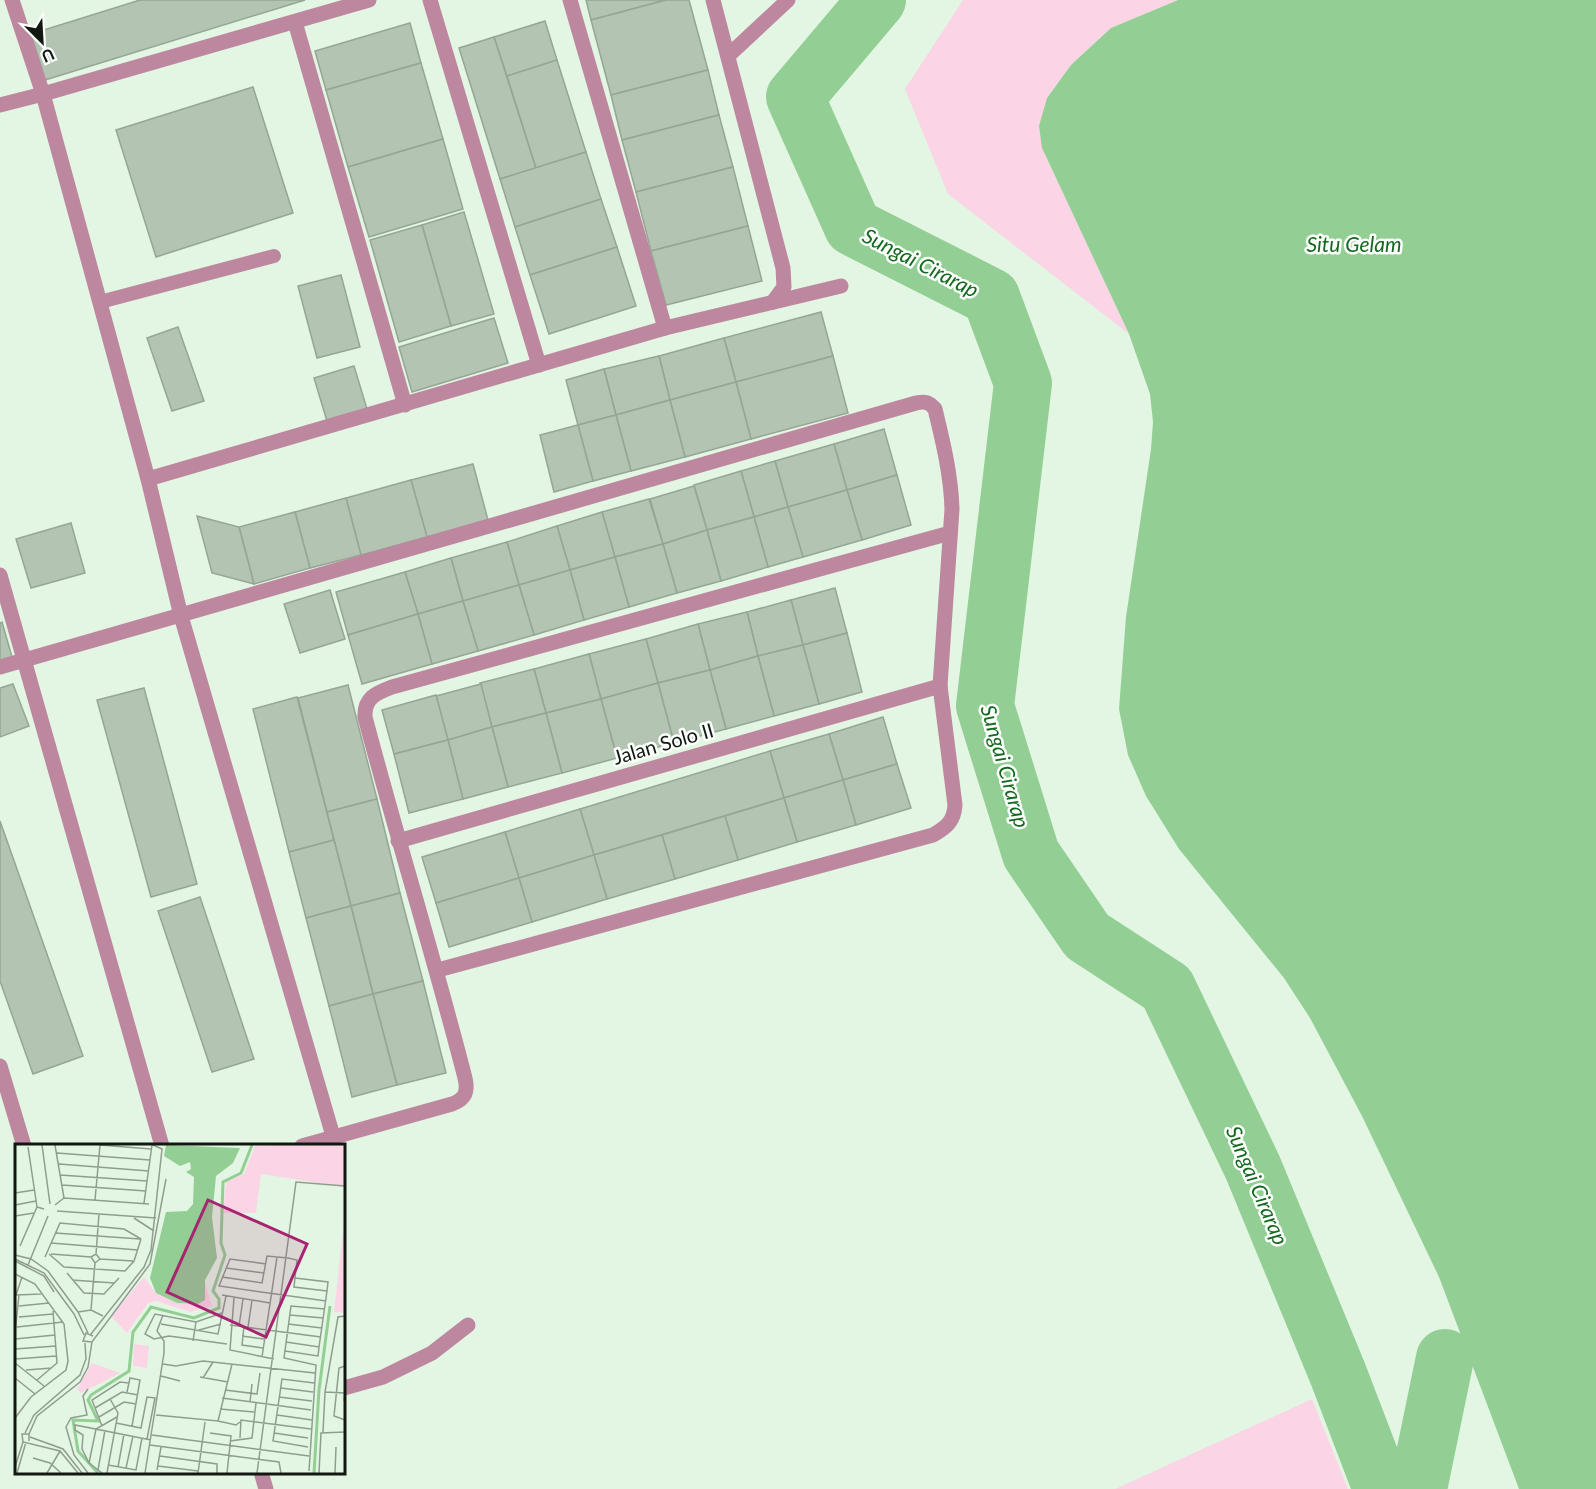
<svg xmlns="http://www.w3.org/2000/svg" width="1596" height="1489" font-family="Lato,sans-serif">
<rect width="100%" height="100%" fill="#e3f6e3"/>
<g fill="#fbd5e5">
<polygon points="963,0 1178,0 1111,28 1071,65 1047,98 1042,148 1129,334 948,194 905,89"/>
<polygon points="1312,1399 1348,1489 1115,1489"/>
</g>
<polygon fill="#93cf94" points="1178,0 1596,0 1596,1489 1519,1489 1439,1277 1362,1116 1310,1018 1284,978 1179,849 1146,796 1128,755 1119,709 1126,617 1151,449 1153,422 1150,394 1129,334 1042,148 1039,126 1047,98 1071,65 1111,28"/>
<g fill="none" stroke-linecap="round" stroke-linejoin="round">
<g stroke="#93cf94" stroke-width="58">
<polyline points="877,0 795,97 853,227 991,297 1023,383 985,706 1031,854 1087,936 1167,988 1253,1168 1338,1374 1382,1489"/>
<polyline points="1418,1489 1445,1358"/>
</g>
</g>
<g fill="#b3c4b2" stroke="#95a695" stroke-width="1.5">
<polygon points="140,0 305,0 45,80 31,34"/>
<polygon points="586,0 666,0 591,20"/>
<polygon points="666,0 689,0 708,70 611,95 591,20"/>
<polygon points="545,21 557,60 507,76 494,37"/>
<polygon points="410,23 421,63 326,90 315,51"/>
<polygon points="494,37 536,168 500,179 459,48"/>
<polygon points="557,60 586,152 536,168 507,76"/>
<polygon points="421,63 443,139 348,167 326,90"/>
<polygon points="708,70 719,115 622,140 611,95"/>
<polygon points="253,87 293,213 156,257 116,130"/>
<polygon points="719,115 733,167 636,192 622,140"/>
<polygon points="443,139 463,209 369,237 348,167"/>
<polygon points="586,152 601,199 515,227 500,179"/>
<polygon points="733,167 748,226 651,251 636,192"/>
<polygon points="601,199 617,247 530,275 515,227"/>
<polygon points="464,212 494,314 451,326 422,225"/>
<polygon points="422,225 451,326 399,342 370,240"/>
<polygon points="748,226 762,281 666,305 651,251"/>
<polygon points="617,247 636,306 549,334 530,275"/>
<polygon points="341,275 360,347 317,358 298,286"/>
<polygon points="821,312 833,356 736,382 724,338"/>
<polygon points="494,318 508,363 412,392 399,347"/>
<polygon points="178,327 204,401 172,411 147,338"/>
<polygon points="724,338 736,382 670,400 659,356"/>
<polygon points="659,356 670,400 616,415 604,369"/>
<polygon points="833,356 848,413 751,439 736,382"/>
<polygon points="354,366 367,409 327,421 314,378"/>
<polygon points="604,369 616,415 578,425 566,380"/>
<polygon points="736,382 751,439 685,457 670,400"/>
<polygon points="670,400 685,457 631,471 616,415"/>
<polygon points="616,415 631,471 593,481 578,425"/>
<polygon points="578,425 593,481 554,492 540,435"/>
<polygon points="884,429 897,475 847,490 834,444"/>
<polygon points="834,444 847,490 788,507 775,461"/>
<polygon points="775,461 788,507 754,517 741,471"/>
<polygon points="473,464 488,520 427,537 411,480"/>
<polygon points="741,471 754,517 707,530 694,485"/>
<polygon points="897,475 911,525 862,540 847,490"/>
<polygon points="411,480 427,537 361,555 346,498"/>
<polygon points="694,486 707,530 663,544 650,499"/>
<polygon points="847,490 862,540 803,557 788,507"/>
<polygon points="346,498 361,555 310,568 295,512"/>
<polygon points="649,499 663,544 615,557 602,512"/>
<polygon points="788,507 803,557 768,567 754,517"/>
<polygon points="295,512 310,568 254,584 239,527"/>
<polygon points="602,512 615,557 570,570 557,526"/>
<polygon points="197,516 239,527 254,584 212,573"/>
<polygon points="754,517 768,567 721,581 707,530"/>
<polygon points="71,523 85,573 31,588 16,539"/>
<polygon points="557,526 570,570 519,585 507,542"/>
<polygon points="707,530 721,581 677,593 663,544"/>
<polygon points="507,542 519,585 463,601 451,558"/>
<polygon points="663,544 677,593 629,607 615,557"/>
<polygon points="615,557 629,607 584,620 570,570"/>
<polygon points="451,558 463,601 418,614 405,572"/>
<polygon points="570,570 584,620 534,635 519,585"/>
<polygon points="405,572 418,614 348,635 336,592"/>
<polygon points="519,585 534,635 478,651 463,601"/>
<polygon points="835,588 847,633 803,645 791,600"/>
<polygon points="330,590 345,639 300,653 284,604"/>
<polygon points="791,600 803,645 758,656 747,612"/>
<polygon points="463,601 478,651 432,664 418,614"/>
<polygon points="747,612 758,656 710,670 698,624"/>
<polygon points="418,614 432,664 362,684 348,635"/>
<polygon points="2,622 12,657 0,661 0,623"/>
<polygon points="698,624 710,670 658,683 646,639"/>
<polygon points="847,633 862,692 819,704 803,645"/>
<polygon points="646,639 658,683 601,699 589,654"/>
<polygon points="803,645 819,704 774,716 758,656"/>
<polygon points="589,654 601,699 546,713 534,669"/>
<polygon points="758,656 774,716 726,729 710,670"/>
<polygon points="534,669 546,713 492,727 480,683"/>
<polygon points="710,670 726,729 674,743 658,683"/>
<polygon points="658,683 674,743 617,758 601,699"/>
<polygon points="13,684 29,726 0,737 0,688"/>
<polygon points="481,684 492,727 448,740 436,696"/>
<polygon points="348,685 377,799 327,812 298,698"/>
<polygon points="144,688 197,884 151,897 97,700"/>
<polygon points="436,695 448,740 394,754 382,710"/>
<polygon points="297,697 334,840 289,852 253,709"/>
<polygon points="601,699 617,758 562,773 546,713"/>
<polygon points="546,713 562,773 508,787 492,727"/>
<polygon points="883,717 897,764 843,780 829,734"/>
<polygon points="492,727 508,787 463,799 448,740"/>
<polygon points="829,734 843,780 784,798 770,751"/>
<polygon points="448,740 463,799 409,813 394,754"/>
<polygon points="770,751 784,798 594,855 580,809"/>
<polygon points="897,764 911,808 856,825 843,780"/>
<polygon points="843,780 856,825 797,842 784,798"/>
<polygon points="784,798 797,842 738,860 725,816"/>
<polygon points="377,799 400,893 351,906 327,812"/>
<polygon points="580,809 594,855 519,878 505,832"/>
<polygon points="725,816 738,860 675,879 662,835"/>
<polygon points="0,821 83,1056 33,1074 0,981"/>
<polygon points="505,832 519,878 436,903 422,857"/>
<polygon points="662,835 675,879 607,899 594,855"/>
<polygon points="334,840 351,906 306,918 289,852"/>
<polygon points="594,855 607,899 532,922 519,878"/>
<polygon points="519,878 532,922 449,947 436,903"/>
<polygon points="400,893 423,981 373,994 351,906"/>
<polygon points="200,897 254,1059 212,1072 158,911"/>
<polygon points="351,906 373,994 329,1006 306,918"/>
<polygon points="423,981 446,1073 397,1085 373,994"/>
<polygon points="373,994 397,1085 352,1097 329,1006"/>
</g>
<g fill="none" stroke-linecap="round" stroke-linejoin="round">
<polyline stroke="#bd879f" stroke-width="14" points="100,302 274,256"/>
<g stroke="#bd879f" stroke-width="15">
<polyline points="12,0 43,94 148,479 181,616 333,1136"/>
<polyline points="430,0 539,365"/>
<polyline points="570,0 665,328"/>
<polyline points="713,0 783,268 784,287 773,302"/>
<polyline points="295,22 405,405"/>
<polyline points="729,55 788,0"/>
<polyline points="0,105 43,94 369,0"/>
<polyline points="148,479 665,328 841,286"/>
<path d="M0,667L916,403C925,401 929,402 935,409C943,442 951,475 952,509L940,686L955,805C954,821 947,827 933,835L438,970"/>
<polyline points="398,841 940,686"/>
<polyline points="0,1066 24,1146"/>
<path d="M302,1146L452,1104C466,1099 468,1091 465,1078C434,957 397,838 365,717C364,698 376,693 392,687L950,533"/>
<polyline points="344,1388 383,1377 432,1353 468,1325"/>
</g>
<g stroke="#bd879f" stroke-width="15">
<polyline points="0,575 162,1146"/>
<polyline points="261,1472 266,1489"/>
</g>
</g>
<g text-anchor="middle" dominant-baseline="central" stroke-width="5" stroke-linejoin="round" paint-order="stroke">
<g font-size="20" fill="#111711" stroke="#fbfefb">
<text transform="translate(663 743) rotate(-16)">Jalan Solo II</text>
</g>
<g font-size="21" font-style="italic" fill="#156920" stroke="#fbfefb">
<text x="1354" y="243">Situ Gelam</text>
<text transform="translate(921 262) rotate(27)">Sungai Cirarap</text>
<text transform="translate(1006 766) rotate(74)">Sungai Cirarap</text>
<text transform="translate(1258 1185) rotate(67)">Sungai Cirarap</text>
</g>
</g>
<g transform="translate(15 1144)">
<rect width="330" height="330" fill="#e3f6e3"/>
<path d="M257,1H330V43L246,30L241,69H208L211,38L229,30L240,2ZM330,69V156L329,169L319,168ZM129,133L140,148L162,159L183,160L190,154V140L197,162L175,168L141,157L133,159L112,189L96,172ZM119,200L134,202L132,224L118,222ZM77,219L105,229L66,249L62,245Z" fill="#fbd5e5"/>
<path d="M151,1L225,4L218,19L201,32L197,73L202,114L190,136V156L183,160L162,159L141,149L135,134L151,68L172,67L178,60L179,33L171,28L176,25L175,18L165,22L149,12Z" fill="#93cf94"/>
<path fill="none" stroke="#93cf94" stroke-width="3" d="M83,329L63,307L58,276L83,277L73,256L76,251L114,227L118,188L136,163L179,174L204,164V155L198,147L210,111L206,99L208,38L226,29L237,1M299,329L304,246L315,162"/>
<path fill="none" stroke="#8f9d8f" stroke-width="1.5" d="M27,1L35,60M40,1L49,54M85,1L136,5M13,3L22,63M42,9L135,16M44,20L134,27M45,31L132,37M47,41L131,47M0,49L19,46M80,56L85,1M129,59L137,1M0,61L21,57M40,61L49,54L134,60M42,67L141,74M0,72L19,69M119,74L139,87M40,89L125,95M36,99L123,106M5,102L22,63L29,65M34,110L49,123L110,127L119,117L126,95M36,110L76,113M81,110L84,70M0,111L16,115L33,127L63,168L73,189M30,113L45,79L109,85L126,95M0,115L29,129L59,170L69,191M85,115L80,119L76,113L81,110L85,115L118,117M0,117L29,132L39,148M251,120L215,115L204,142L311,157M13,121L33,72M211,124L249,129M52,129L69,149L89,150L104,134M0,130L20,140L49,180L53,217L51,226L16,253L0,274M207,133L247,139L252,112L273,114L282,116L279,143L312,147M57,136L99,139M1,151L26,150M1,151L7,133M207,151L255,159M219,154L215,206L259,215M4,162L34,159M76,166L80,119M63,168L76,166L88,172M275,171L308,174M4,173L38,170M146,180L203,190L211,152M273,180L307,184M215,181L306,193M224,182L228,155M229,182L227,201L248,204M2,183L48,178M233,183L237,156M184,186L206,180M0,189L4,151M76,190L129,123L136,106L147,5L138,1M78,192L71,189L68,197L77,198L135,120L151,35M154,192L139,195L130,190L140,170L181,178L207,169M154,192L212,200M227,192L249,195M0,195L40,191M178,197L181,178M271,198L304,203L312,147L313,138L280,134M0,205L41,202M270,207L303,212L304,203M247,213L262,113M0,215L41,212M0,219L29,242M148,220L161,222L188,217L300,229M330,222L324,224L319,272L330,276M11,226L37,224M146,232L165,237M185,233L213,238M0,234L20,250M188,234L198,218M22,236L42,219L38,167M266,244L298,248M210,246L242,250L245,229M112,248L115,234L125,236L117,282M310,248L330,249L329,257M264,253L297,257M207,254L296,266M235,258L237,240M80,264L107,248L123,251M205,265L239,268M141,271L203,277L217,220M262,271L297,276M84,273L109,258L121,260M203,277L221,281L225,278M101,279L126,284L132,253L140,254L132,295M87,282L77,256L105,238L114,239M308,288L310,248L323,173L330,172M10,289L19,271L65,231L71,215L70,199M195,289L216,292L212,329M259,289L293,294M14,290L22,272L65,238L73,223L77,198M137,291L294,312M15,293L48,305L67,329M225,294L226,276L296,285M14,297V290H7L8,298L45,307L63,329M215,297L237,294L241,259M135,301L264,318L266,329M293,303L258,297L267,235L299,239M145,312L202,320V329M18,314L35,319L46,329M74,319L67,305L68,291L60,286V281L136,296M93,321L121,326L127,294M143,322L183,327M0,323L8,298M103,323L109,290M111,324L118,292M83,326L90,286M142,326L146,303M294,327L301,221L269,214L276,162L310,165M2,329L11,298M32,329L45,307M73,329L59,311L51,283L56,274L72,271L68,252L73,245M87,329L74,319L81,285L102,273M92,329L103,269L95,255M130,329L149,209V197L142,187L148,171M183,329L190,278M242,329L281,38L330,42M304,329L306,289L330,288M320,329L321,303"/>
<path fill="#a72470" fill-opacity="0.15" stroke="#a72470" stroke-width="3" d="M193,56L292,100L251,193L152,148Z"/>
<rect width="330" height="330" fill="none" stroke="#111711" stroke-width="3"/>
</g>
<g transform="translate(42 42) rotate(156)" stroke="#fbfefb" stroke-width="4.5" paint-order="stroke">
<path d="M0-4.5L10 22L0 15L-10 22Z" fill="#111711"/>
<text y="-9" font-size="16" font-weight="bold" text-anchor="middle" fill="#111711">U</text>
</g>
</svg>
